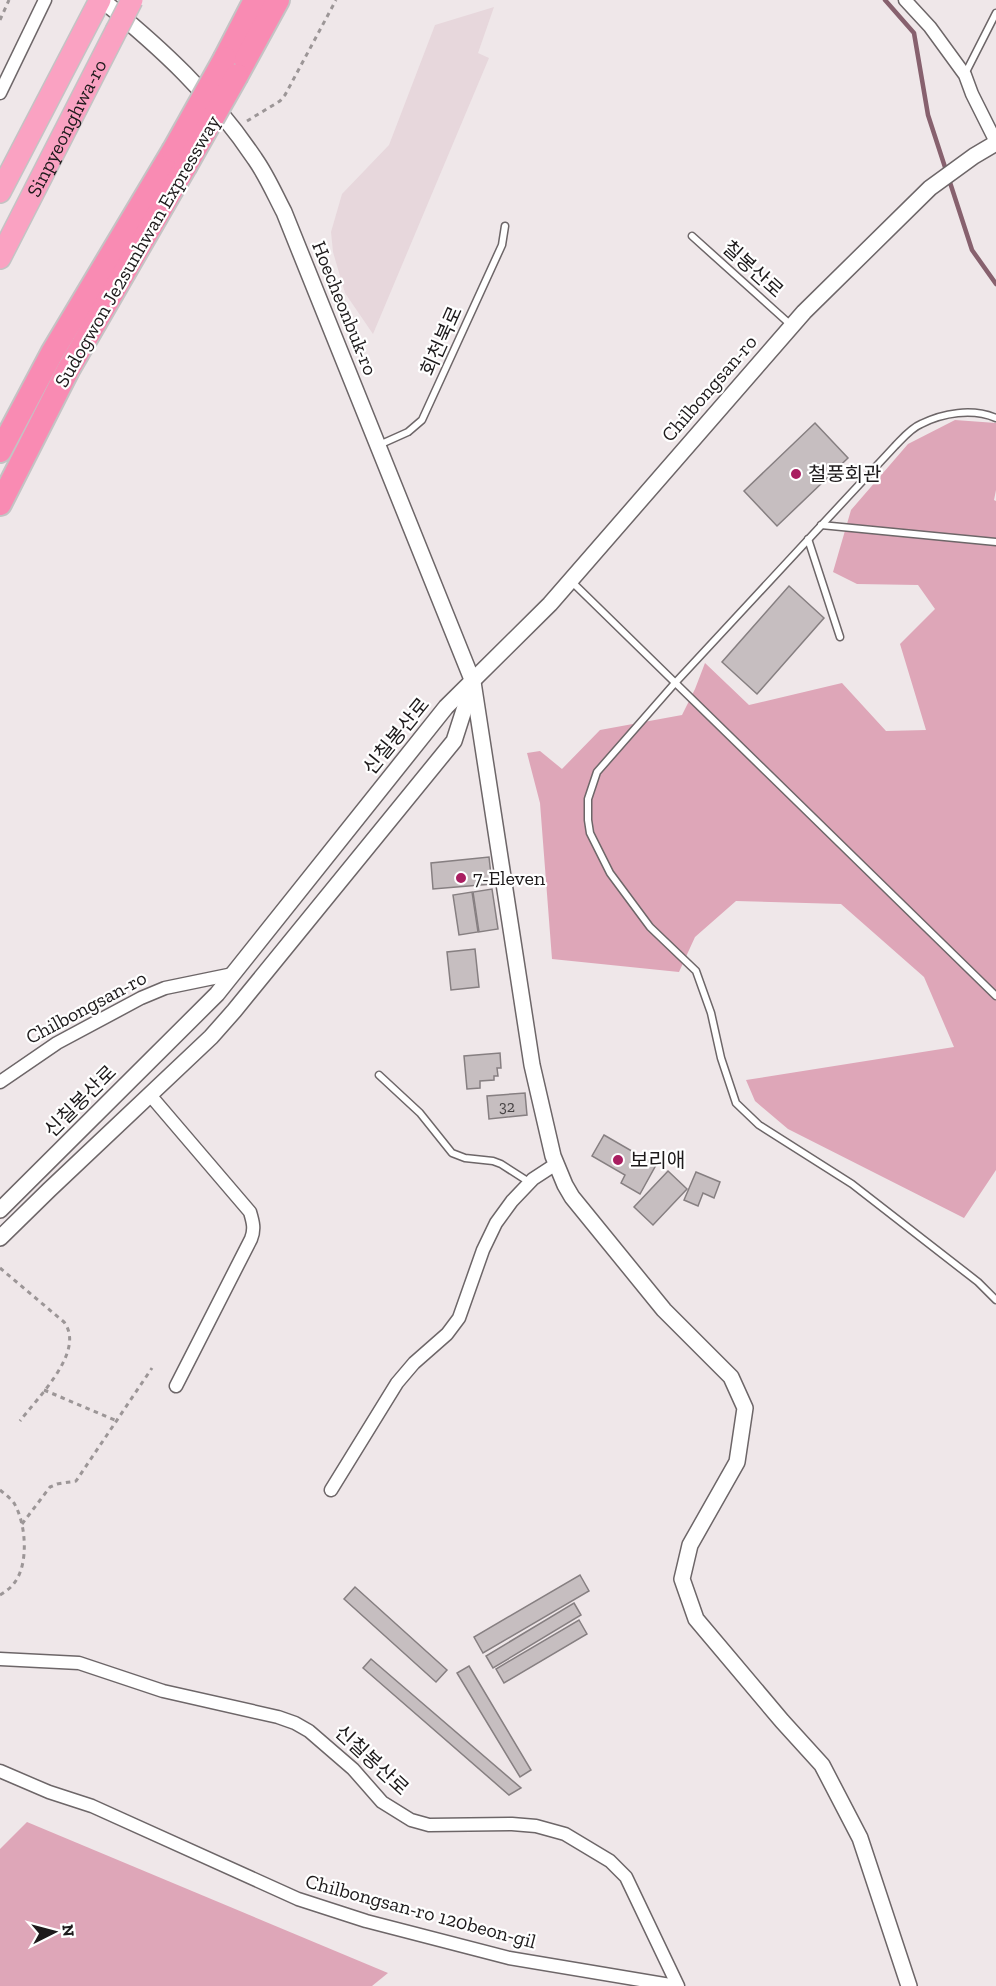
<svg xmlns="http://www.w3.org/2000/svg" width="996" height="1986" font-family="'Zilla Slab','Noto Sans KR',serif">
<rect width="100%" height="100%" fill="#efe7e9"/>
<polygon fill="#e7d7dc" points="494,7 478,53 489,58 373,334 345,293 333,252 331,232 342,194 389,145 435,25"/>
<g fill="#dea6b8">
<polygon points="955,420 996,423 996,490 994,500 996,501 996,1170 964,1218 788,1129 755,1101 746,1080 954,1047 924,977 841,904 736,901 695,937 679,972 552,959 540,803 527,753 540,751 562,769 600,730 682,715 695,689 705,663 749,705 842,683 886,731 926,730 900,644 935,609 918,585 857,584 833,572 851,510 908,444"/>
<polygon points="27,1822 388,1973 372,1986 0,1986 0,1849"/>
</g>
<g fill="none" stroke-linecap="round" stroke-linejoin="round">
<polyline stroke="#87616e" stroke-width="4.5" points="885,0 914,33 928,115 972,250 996,284"/>
</g>
<g fill="#c6bec0" stroke="#867f81" stroke-width="1.5">
<polygon points="815,423 848,458 777,526 744,491"/>
<polygon points="789,586 824,618 757,694 722,662"/>
<polygon points="489,857 492,884 433,889 431,863"/>
<polygon points="492,889 498,929 479,932 473,892"/>
<polygon points="472,892 478,932 459,935 453,895"/>
<polygon points="475,949 479,987 451,990 447,952"/>
<polygon points="500,1053 501,1068 497,1068 498,1076 494,1076 494,1080 480,1081 480,1088 467,1089 464,1056"/>
<polygon points="525,1093 527,1115 489,1119 487,1096"/>
<polygon points="604,1135 656,1165 640,1194 621,1183 625,1175 592,1156"/>
<polygon points="668,1171 687,1189 653,1225 634,1207"/>
<polygon points="696,1172 720,1182 714,1198 703,1193 698,1206 684,1200"/>
<polygon points="580,1575 589,1591 483,1653 474,1637"/>
<polygon points="355,1587 447,1670 436,1682 344,1599"/>
<polygon points="574,1603 581,1615 493,1668 486,1656"/>
<polygon points="579,1620 587,1634 504,1683 496,1669"/>
<polygon points="371,1659 521,1788 509,1795 363,1668"/>
<polygon points="469,1666 531,1770 520,1777 457,1673"/>
</g>
<g fill="none" stroke-linecap="round" stroke-linejoin="round">
<defs>
<g id="service">
<polyline points="965,74 996,13"/>
<polyline points="692,236 792,326"/>
<path d="M996,418C972,408 943,413 921,424C911,428 902,439 895,446L675,683L597,772L588,799V820L590,833L610,873L650,927L696,971L711,1013L721,1058L736,1103L759,1125L852,1184L978,1282L996,1300"/>
<polyline points="379,445 408,432 422,420 502,245 505,226"/>
<polyline points="821,525 996,542"/>
<polyline points="808,539 840,637"/>
<polyline points="571,581 996,996"/>
<polyline points="379,1075 420,1113 452,1153 465,1158 493,1161 501,1164 529,1182"/>
</g>
<g id="minor">
<polyline points="905,0 930,27 965,75 972,94 996,142"/>
<polyline points="0,93 45,0"/>
<polyline points="0,1082 57,1043 141,998 165,988 233,974"/>
<path d="M150,1095L250,1212C253,1222 255,1229 251,1239L176,1386"/>
<polyline points="331,1490 397,1383 414,1363 447,1334 459,1318 483,1250 496,1223 512,1201 533,1179 556,1164"/>
<polyline points="0,1659 79,1663 163,1691 278,1717 295,1723 309,1731 353,1769 382,1802 411,1820 429,1825 512,1824 536,1826 565,1834 610,1861 626,1877 678,1986"/>
<polyline points="0,1771 49,1792 92,1806 298,1899 366,1921 509,1958 676,1986"/>
</g>
<g id="tertiary">
<path d="M102,0C161,48 213,96 255,159C267,176 275,195 284,212L473,682L532,1065L553,1156L565,1185L572,1197L664,1310L731,1377L745,1408L737,1462L690,1545L682,1579L696,1619L782,1721L822,1765L860,1838L909,1986"/>
<polyline points="0,1210 217,994 446,707 550,604 804,312 930,188 974,156 996,143"/>
<polyline points="0,1238 49,1190 211,1037 234,1011 454,741 472,685"/>
</g>
<g id="trunk">
<polyline points="0,192 100,0"/>
<path id="s1" d="M0,258L116,31"/>
</g>
<g id="motorway">
<polyline points="225,58 255,0"/>
<polyline points="237,75 278,0"/>
<polyline points="0,451 52,353 173,151"/>
<polyline points="0,504 68,370 185,167"/>
</g>
</defs>
<use href="#service" stroke="#6d6668" stroke-width="9"/>
<use href="#minor" stroke="#6d6668" stroke-width="15"/>
<use href="#tertiary" stroke="#6d6668" stroke-width="18"/>
<use href="#trunk" stroke="#c4c3c4" stroke-width="24"/>
<use href="#motorway" stroke="#c4c3c4" stroke-width="26"/>
<g stroke="#9c9697" stroke-width="3" stroke-dasharray="4.5 4.5" stroke-linecap="butt">
<polyline points="0,20 9,0"/>
<polyline points="247,121 280,101 285,95 336,0"/>
<path d="M0,1268L64,1322C86,1351 38,1397 20,1421"/>
<polyline points="44,1390 115,1420"/>
<path d="M0,1490C5,1494 10,1498 14,1503C26,1523 29,1563 15,1582C11,1588 6,1591 0,1595"/>
<polyline points="22,1524 50,1487 57,1484 76,1481 152,1368"/>
</g>
<use href="#service" stroke="#fff" stroke-width="6"/>
<use href="#minor" stroke="#fff" stroke-width="12"/>
<use href="#tertiary" stroke="#fff" stroke-width="15"/>
<use href="#trunk" stroke="#faa2c2" stroke-width="21"/>
<use href="#motorway" stroke="#f98bb3" stroke-width="22"/>
<defs>
<polyline id="trunk-bridge" points="116,31 132,0"/>
<g id="motorway-bridge">
<polyline points="173,151 225,58"/>
<polyline points="185,167 237,75"/>
</g>
</defs>
<use href="#trunk-bridge" stroke="#c4c3c4" stroke-width="24" stroke-linecap="butt"/>
<use href="#motorway-bridge" stroke="#c4c3c4" stroke-width="26" stroke-linecap="butt"/>
<use href="#trunk-bridge" stroke="#faa2c2" stroke-width="21"/>
<use href="#motorway-bridge" stroke="#f98bb3" stroke-width="22"/>
</g>
<g fill="#a91e61" stroke="#fff" stroke-width="2">
<circle cx="796" cy="474" r="6"/>
<circle cx="461" cy="878" r="6"/>
<circle cx="618" cy="1160" r="6"/>
</g>
<g text-anchor="middle" dominant-baseline="central" stroke-width="4.5" stroke-linejoin="round" paint-order="stroke">
<g font-size="16" fill="#474344">
<text x="507" y="1106">32</text>
</g>
<g font-size="20" fill="#1d1a1b" stroke="#fff">
<text stroke="none"><textPath href="#s1" startOffset="146">Sinpyeonghwa-ro</textPath></text>
<text transform="translate(137 251) rotate(-60)">Sudogwon Je2sunhwan Expressway</text>
<text transform="translate(753 269) rotate(42)">칠봉산로</text>
<text transform="translate(345 308) rotate(68)">Hoecheonbuk-ro</text>
<text transform="translate(441 341) rotate(-66)">회천북로</text>
<text transform="translate(709 388) rotate(-49)">Chilbongsan-ro</text>
<text transform="translate(396 736) rotate(-51)">신칠봉산로</text>
<text transform="translate(86 1007) rotate(-28)">Chilbongsan-ro</text>
<text transform="translate(80 1101) rotate(-45)">신칠봉산로</text>
<text transform="translate(372 1760) rotate(43)">신칠봉산로</text>
<text transform="translate(421 1911) rotate(15)">Chilbongsan-ro 120beon-gil</text>
</g>
<g font-size="20" fill="#1d1a1b" stroke="#fff" text-anchor="start">
<text x="808" y="474">철풍회관</text>
<text x="473" y="878">7-Eleven</text>
<text x="630" y="1160">보리애</text>
</g>
</g>
<g transform="translate(54 1932) rotate(84)" stroke="#ffffff" stroke-width="4.5" paint-order="stroke">
<path d="M0-4.5L10 22L0 15L-10 22Z" fill="#1d1a1b"/>
<text y="-9" font-size="16" font-weight="bold" text-anchor="middle" fill="#1d1a1b">N</text>
</g>
</svg>
